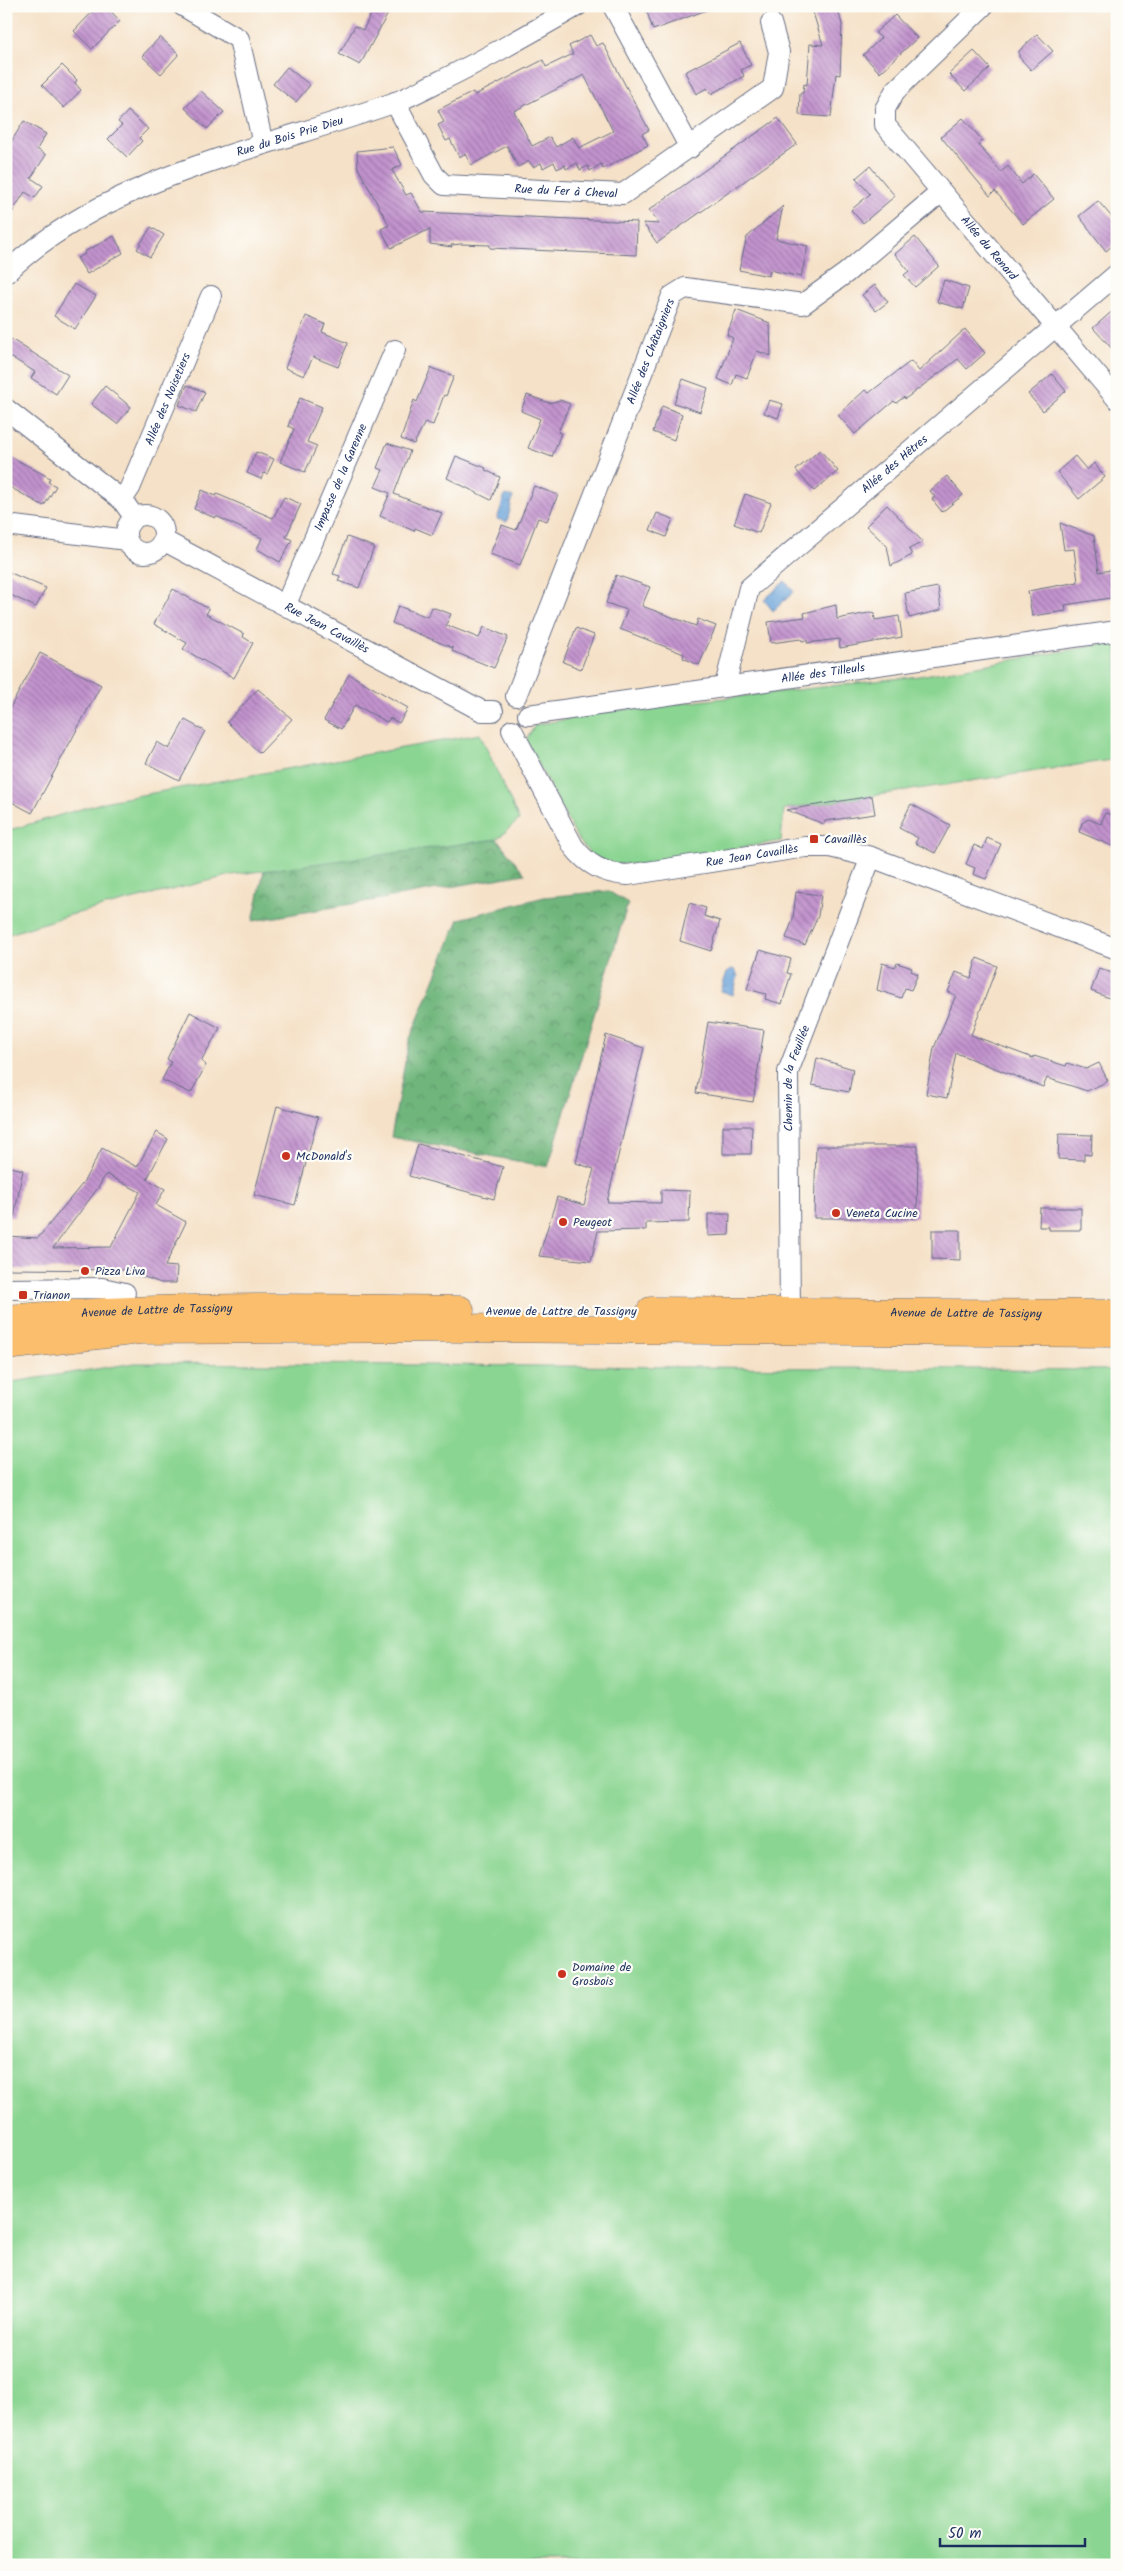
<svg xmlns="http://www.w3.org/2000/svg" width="1123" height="2571" font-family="Kalam,sans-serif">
<defs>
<pattern id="forest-crowns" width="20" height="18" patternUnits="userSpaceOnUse" patternTransform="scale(1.25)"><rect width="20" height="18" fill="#70b67c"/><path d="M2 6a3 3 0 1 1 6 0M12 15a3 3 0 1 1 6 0" fill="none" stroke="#5b9469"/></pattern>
<pattern id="water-ripples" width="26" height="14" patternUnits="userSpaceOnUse" patternTransform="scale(1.25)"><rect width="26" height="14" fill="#6aa3d9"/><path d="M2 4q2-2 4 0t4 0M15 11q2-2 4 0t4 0" fill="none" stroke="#5685b3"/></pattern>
<pattern id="building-back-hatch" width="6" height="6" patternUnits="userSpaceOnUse" patternTransform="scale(1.25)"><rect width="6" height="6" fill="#c293cd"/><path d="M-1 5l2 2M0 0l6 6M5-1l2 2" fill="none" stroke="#9d78aa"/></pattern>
</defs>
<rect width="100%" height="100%" fill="#fdfcf7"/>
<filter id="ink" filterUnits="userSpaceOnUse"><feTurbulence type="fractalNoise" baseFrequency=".02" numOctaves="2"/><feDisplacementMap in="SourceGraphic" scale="10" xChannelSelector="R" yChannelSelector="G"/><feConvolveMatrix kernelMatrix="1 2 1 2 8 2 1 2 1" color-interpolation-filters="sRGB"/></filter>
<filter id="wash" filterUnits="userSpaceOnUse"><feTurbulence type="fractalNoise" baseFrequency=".0096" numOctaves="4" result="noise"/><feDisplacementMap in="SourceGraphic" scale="20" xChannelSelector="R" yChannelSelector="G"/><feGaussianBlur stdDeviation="1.12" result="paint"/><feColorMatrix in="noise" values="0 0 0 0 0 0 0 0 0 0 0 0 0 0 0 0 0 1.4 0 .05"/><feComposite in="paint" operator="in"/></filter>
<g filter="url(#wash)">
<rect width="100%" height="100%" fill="#f5e1c7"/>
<g fill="url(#forest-crowns)" stroke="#46726d">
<polygon points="497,839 525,874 253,921 264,870"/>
<polygon points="608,891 628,903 548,1167 391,1137 409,1041 459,919 544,897"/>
</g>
<g fill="#8bd592" stroke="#538278">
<polygon points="1117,642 1117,759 784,809 781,841 646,864 614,864 592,856 577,838 526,740 535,725 611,711 919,676"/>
<polygon points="480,734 519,820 497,839 232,875 66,916 6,935 6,831 108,801"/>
<polygon points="135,1363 1117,1370 1117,2565 6,2565 6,1383"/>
</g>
<g fill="url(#water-ripples)" stroke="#42699c">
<polygon points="505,495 513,497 507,522 497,519"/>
<polygon points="785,581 794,592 773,611 764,600"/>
<polygon points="732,969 735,970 738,976 733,995 721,991 727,972"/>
</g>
<g id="blocks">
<g fill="url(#building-back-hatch)" fill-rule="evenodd">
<polygon points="98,6 106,6 120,21 92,49 74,31"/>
<polygon points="375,6 392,6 360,65 339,54 355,26 363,30"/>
<polygon points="645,6 712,6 712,8 653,30"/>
<polygon points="811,6 837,6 842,24 840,75 836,74 831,117 799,115 800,93 803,93 804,84 807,85 810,44 823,45"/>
<polygon points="895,15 917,38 880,73 863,55 881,38 875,33"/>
<polygon points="1037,34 1053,51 1031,70 1019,57 1019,51"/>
<path d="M590,35L596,46L603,43L649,130L642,134L648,145L603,169L601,164L590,171L588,166L580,170L577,163L566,169L565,165L557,169L554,162L543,168L541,163L533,167L529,161L518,167L507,146L471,165L465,154L459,157L450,139L446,141L438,125L444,122L438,110L473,92L475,95L543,60L546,67L573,54L569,46ZM584,75L613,131L579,148L573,137L556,147L550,137L532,146L514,111Z"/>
<polygon points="160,37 179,54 161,74 142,56"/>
<polygon points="740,43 751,65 741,70 744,76 711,94 707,88 696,94 685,72"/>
<polygon points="974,51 990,68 965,91 949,74"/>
<polygon points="62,65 77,80 75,83 81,90 64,108 42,85"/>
<polygon points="287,67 310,85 296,102 273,84"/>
<polygon points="201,91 224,112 207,129 185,108"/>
<polygon points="128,111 148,129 139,138 142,141 127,157 108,139 122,125 118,122"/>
<polygon points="778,118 797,144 657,243 643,223 659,224 649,210"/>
<polygon points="963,118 982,140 978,144 1001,172 1008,166 1022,184 1033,174 1054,199 1023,224 995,191 990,196 941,137"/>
<polygon points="24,121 46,134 37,149 46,155 31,178 43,186 35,198 25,192 6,222 6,150"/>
<polygon points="393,147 402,165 392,170 406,195 411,193 422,212 637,222 636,255 490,248 490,245 461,244 451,245 452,247 430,244 430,229 391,248 381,229 389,225 358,168 357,151"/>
<polygon points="870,166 895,196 863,223 851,210 870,194 856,178"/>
<polygon points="1098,201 1117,223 1117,242 1106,251 1079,216"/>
<polygon points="783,206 776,239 808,246 801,277 770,270 769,276 739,270 747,237"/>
<polygon points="151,227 164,235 150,257 137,249"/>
<polygon points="114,236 123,253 87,274 77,258 85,254 84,252"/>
<polygon points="915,237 939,266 915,287 904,275 909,271 895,254"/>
<polygon points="944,280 969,288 963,309 937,302"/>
<polygon points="74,284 96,296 75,329 54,316"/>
<polygon points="875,285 888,302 876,311 862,295"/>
<polygon points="1117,307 1117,354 1093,328"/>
<polygon points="736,310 770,323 771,356 757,351 747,378 736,374 732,385 718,379 733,338 727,335"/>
<polygon points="306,316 325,324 322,332 348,343 338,367 313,357 304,376 285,368"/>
<polygon points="965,329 985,353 967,369 958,359 905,399 904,397 896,403 894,401 855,434 838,415 865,390 869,393 911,361 919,371"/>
<polygon points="6,336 68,375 56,394 31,378 35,372 6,354"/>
<polygon points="431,368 454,376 446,396 444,395 433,425 425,422 414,444 401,439 414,400 417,402"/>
<polygon points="1052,374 1066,391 1043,411 1028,394"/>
<polygon points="683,379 708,388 700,412 674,403"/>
<polygon points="187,385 205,392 196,412 179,405"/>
<polygon points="105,386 131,407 117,424 91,404"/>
<polygon points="527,395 549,403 560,400 570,404 558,432 561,433 552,457 528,448 540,419 521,411"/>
<polygon points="300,398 322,407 307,442 317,446 305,472 280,462 294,429 288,426"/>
<polygon points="769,400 783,404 778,418 764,413"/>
<polygon points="662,406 682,414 674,440 653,432"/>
<polygon points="387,443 410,451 394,494 442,513 432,535 415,528 414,531 380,516 390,493 375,487 383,470 377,468"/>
<polygon points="820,450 838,471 814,491 796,470"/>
<polygon points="256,452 274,459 267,474 264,473 261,479 247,473"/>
<polygon points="6,454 50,478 48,482 56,486 44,506 6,485"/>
<polygon points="456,456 486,468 485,470 500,477 491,500 447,478"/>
<polygon points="1075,456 1087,470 1094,463 1105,477 1079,499 1057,472"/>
<polygon points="947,476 963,495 942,512 932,499 935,497 930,491"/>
<polygon points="534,486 558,495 547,521 538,518 520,565 490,554 502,525 516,530"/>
<polygon points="202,490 216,496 217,494 273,518 284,497 301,504 286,537 292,540 280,562 257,549 262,538 216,516 215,518 194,509"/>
<polygon points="745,494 771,503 759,533 734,524"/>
<polygon points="887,505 923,542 909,549 912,555 891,566 887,546 866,526"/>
<polygon points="657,513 673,519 666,537 650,530"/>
<polygon points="1060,523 1094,536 1099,572 1117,569 1117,597 1065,605 1066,611 1032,616 1028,591 1078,582 1074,549 1064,550"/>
<polygon points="347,537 374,547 359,588 338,581 340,576 333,574"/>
<polygon points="6,571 46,588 36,607 6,593"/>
<polygon points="616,575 650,587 642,606 696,626 698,619 716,626 699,665 683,658 684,654 620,629 627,610 606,603"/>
<polygon points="938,587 941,610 909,618 905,593"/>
<polygon points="173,589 209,609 206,614 244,634 243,637 253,643 234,678 183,649 187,643 154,624"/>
<polygon points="836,605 837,619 874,612 875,620 899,616 902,637 840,648 839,639 807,643 807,640 802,641 801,639 771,643 768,622 805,617 804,613"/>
<polygon points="398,606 428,617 432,607 451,614 446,625 479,638 484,627 508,637 494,668 452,651 453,648 392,623"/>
<polygon points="576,628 594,635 581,669 563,662"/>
<polygon points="40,653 101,685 32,813 6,799 6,715"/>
<polygon points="349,674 408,708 399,723 390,718 387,722 355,705 341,729 324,720"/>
<polygon points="258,689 292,719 260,753 227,722"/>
<polygon points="185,720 205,731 179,780 146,763 157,742 169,749"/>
<polygon points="872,796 875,814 825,821 824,824 786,810"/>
<polygon points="911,804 950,825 935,853 915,843 918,838 899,828"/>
<polygon points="1105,813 1117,816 1117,848 1079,832 1082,823 1088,819 1101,824"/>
<polygon points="987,838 1001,844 986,879 973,874 975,868 966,864 974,845 983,849"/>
<polygon points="796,892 821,895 818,916 805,945 786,938 793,919"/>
<polygon points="689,903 706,908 704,916 720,921 711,951 680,941"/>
<polygon points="760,950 791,959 787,973 791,974 782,1004 765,999 766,994 747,989"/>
<polygon points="977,958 997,966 971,1035 1033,1058 1034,1056 1066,1066 1067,1063 1086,1069 1099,1063 1108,1081 1087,1091 1047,1078 1043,1087 956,1053 947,1098 926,1094 934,1048 956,995 948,992 956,972 971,978"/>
<polygon points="882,963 895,967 897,963 912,968 911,971 918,974 911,990 905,988 901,998 877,990"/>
<polygon points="1099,968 1117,975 1117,1001 1091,991"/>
<polygon points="190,1012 220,1028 201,1061 206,1065 191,1093 162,1080 171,1062 167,1059"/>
<polygon points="708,1022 764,1030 753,1102 696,1093"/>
<polygon points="606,1035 644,1048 607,1202 661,1203 661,1190 690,1191 689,1222 646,1223 646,1230 598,1231 591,1261 539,1256 557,1197 584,1205 594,1169 576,1163"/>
<polygon points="817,1058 853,1069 849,1092 812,1085"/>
<polygon points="277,1106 318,1117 295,1205 254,1195"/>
<polygon points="723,1126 752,1126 751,1154 723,1154"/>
<path d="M157,1132L168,1139L147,1179L165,1189L156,1205L186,1222L165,1266L177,1267L176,1283H161L125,1270L6,1269V1236L38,1238L83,1183L102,1148L137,1167ZM106,1174L140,1192L111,1247L53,1248L98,1188Z"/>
<polygon points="1059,1134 1092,1135 1091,1155 1084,1154 1084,1160 1058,1159"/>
<polygon points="418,1144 503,1167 494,1199 409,1176"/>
<polygon points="816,1146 918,1146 917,1218 814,1218"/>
<polygon points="6,1166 23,1170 14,1217 6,1216"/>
<polygon points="1040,1208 1081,1208 1081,1230 1049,1230 1049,1227 1039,1227"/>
<polygon points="708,1214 730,1214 729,1235 708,1236"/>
<polygon points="932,1230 960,1230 960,1260 932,1259"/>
</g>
</g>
</g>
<g filter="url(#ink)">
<use href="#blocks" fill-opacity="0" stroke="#676d83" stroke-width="1"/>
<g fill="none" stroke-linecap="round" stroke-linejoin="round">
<defs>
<g id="minor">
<polyline points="183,6 239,39 263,144"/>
<polyline points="613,6 690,148"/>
<path id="s1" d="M983,6L895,91L885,109V125L1117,399"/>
<path id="s2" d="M395,102L434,175L444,185L623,194L773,88L779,52L771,23"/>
<path id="s3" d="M6,273C105,177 266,148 393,103C408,98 423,89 438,82C486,59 531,33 577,6"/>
<polyline points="6,409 122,500 135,518"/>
<path id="s4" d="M122,500L130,488L211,296"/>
<circle cx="145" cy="534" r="19"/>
<polyline points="6,525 127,540"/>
<path id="s5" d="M163,540L482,711H493"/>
<path id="s6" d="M286,604L395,350"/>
<path id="s7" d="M725,686L749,588L1117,274"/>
<path id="s8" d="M516,696L672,296L685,288L803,304L846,273L940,193"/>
<path id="s9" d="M528,715L1117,631"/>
<path id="s10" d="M512,730L573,846C587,865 604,874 628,875L805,847H830L871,857L1117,949"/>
<polyline points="6,1289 102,1288 125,1293"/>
<path id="s11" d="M790,1312L788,1072L871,857"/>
</g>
<g id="primary">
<path id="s12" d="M651,1311L1110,1314"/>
<path id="s13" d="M6,1319C157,1305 309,1307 460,1310"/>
<polyline points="6,1346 140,1330 453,1328 1117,1333"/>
</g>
</defs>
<use href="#minor" stroke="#676d83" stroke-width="22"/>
<use href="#primary" stroke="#676d83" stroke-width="29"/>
<use href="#minor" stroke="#fff" stroke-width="20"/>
<use href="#primary" stroke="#fabe6d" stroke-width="28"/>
</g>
</g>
<g fill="#c8321e" stroke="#fdfcf7" stroke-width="2">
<rect x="809" y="834" width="10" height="10" rx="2.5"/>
<circle cx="286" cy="1156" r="5"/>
<circle cx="836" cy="1213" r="5"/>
<circle cx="563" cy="1222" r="5"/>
<circle cx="85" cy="1271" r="5"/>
<rect x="18" y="1290" width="10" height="10" rx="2.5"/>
<circle cx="562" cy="1974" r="5"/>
</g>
<g text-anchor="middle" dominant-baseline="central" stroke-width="4.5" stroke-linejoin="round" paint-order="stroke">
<g font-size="12" fill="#1b2f5e" stroke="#fdfcf7">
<text stroke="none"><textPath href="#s3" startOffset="318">Rue du Bois Prie Dieu</textPath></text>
<text stroke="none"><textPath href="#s2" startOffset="219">Rue du Fer à Cheval</textPath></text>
<text stroke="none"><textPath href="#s1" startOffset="320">Allée du Renard</textPath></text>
<text stroke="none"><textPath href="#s8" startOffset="370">Allée des Châtaigniers</textPath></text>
<text stroke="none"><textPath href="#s4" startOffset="111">Allée des Noisetiers</textPath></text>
<text stroke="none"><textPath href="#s7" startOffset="292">Allée des Hêtres</textPath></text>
<text stroke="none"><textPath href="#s6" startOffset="138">Impasse de la Garenne</textPath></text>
<text stroke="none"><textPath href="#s5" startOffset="186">Rue Jean Cavaillès</textPath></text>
<text stroke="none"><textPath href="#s9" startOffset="298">Allée des Tilleuls</textPath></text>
<text stroke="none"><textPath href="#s10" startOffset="321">Rue Jean Cavaillès</textPath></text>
<text stroke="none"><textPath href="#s11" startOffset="235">Chemin de la Feuillée</textPath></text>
<text stroke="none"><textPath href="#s13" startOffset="151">Avenue de Lattre de Tassigny</textPath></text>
<text x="561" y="1311">Avenue de Lattre de Tassigny</text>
<text stroke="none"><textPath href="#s12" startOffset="315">Avenue de Lattre de Tassigny</textPath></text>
</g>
<g font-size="12" fill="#1b2f5e" stroke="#fdfcf7" text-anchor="start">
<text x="824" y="839">Cavaillès</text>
<text x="296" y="1156">McDonald's</text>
<text x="846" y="1213">Veneta Cucine</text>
<text x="573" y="1222">Peugeot</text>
<text x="95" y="1271">Pizza Liva</text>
<text x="33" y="1295">Trianon</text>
<text x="572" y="1967">Domaine de<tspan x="572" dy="14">Grosbois</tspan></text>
</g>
</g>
<rect width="1123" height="2571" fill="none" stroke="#fdfcf7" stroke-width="25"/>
<path d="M940 2538v8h145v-8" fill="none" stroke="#1b2f5e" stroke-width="2.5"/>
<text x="948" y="2538" font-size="15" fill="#1b2f5e" stroke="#fdfcf7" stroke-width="4" paint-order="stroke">50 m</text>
</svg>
